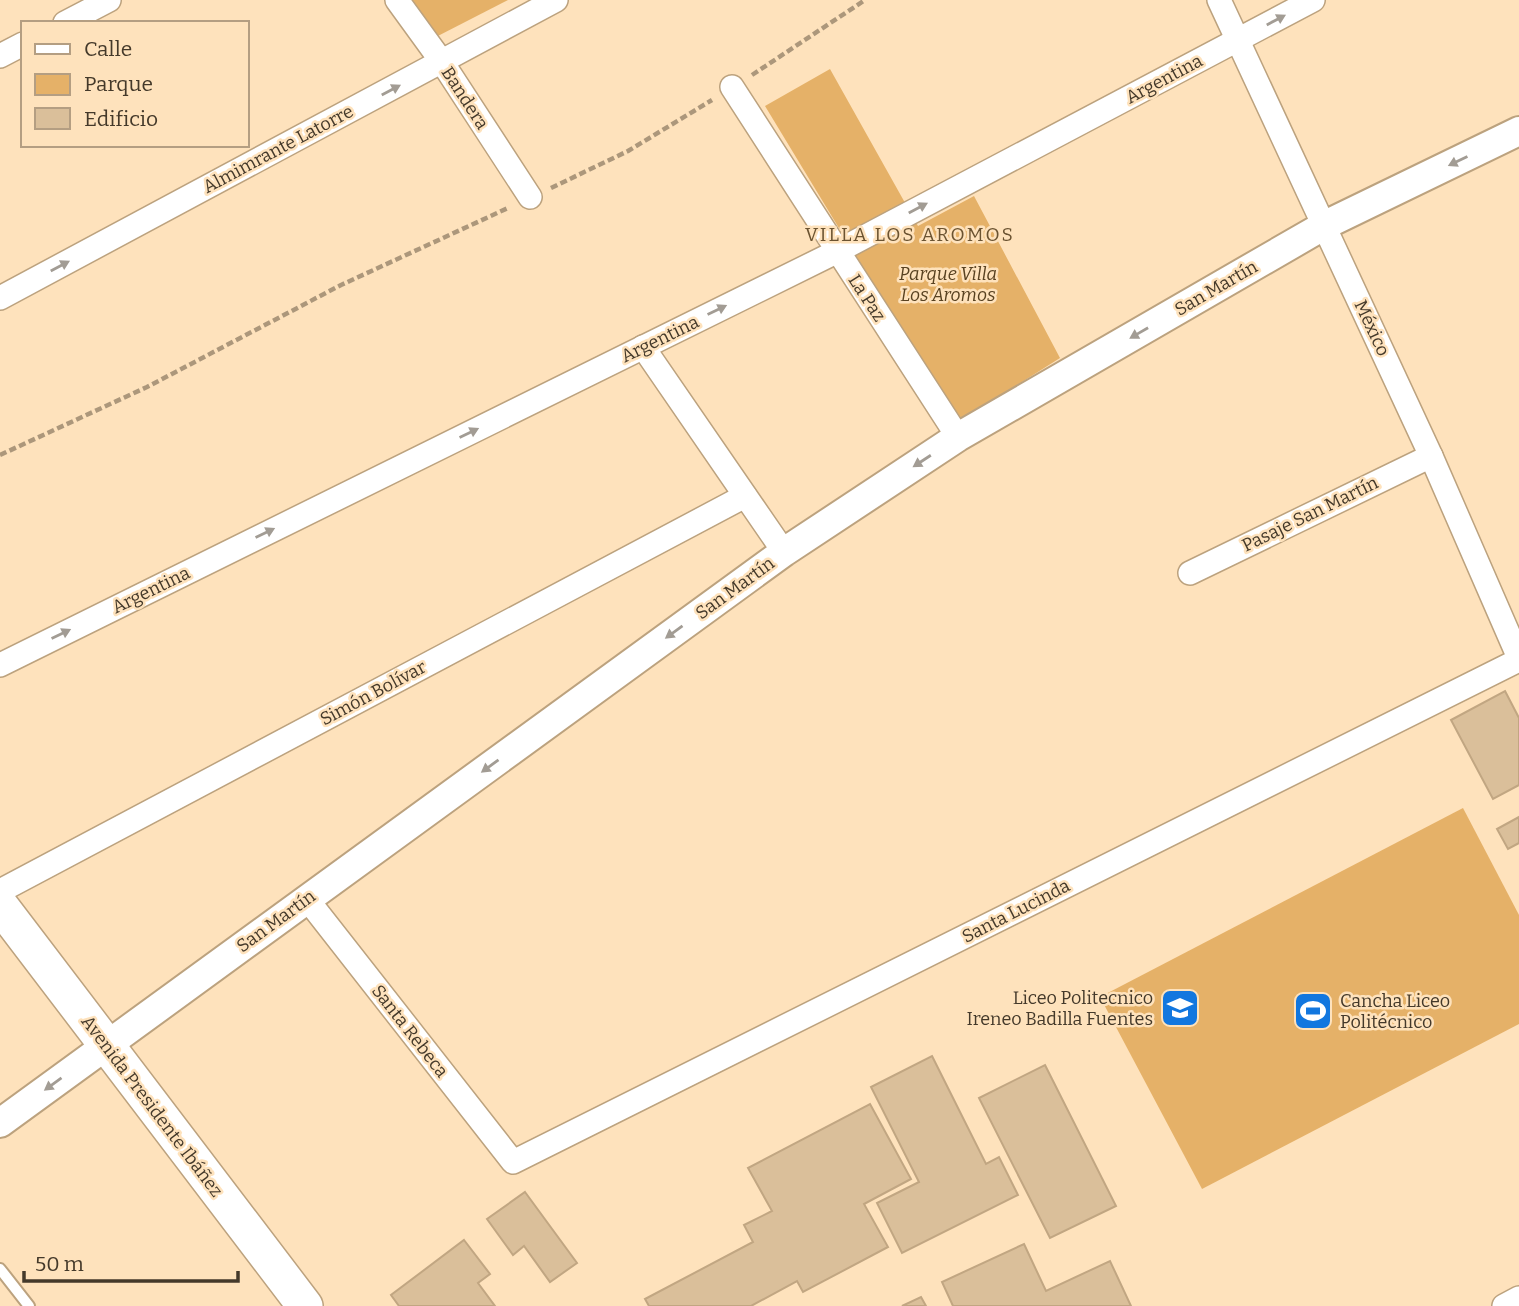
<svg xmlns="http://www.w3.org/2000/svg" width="1519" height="1306" font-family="Bitter,serif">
<rect width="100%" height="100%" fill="#fee2bc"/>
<g fill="#e5b168">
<polygon points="404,0 508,0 432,39"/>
<polygon points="830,69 918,226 974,196 1060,358 957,423 765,106"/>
<polygon points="1463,808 1519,915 1519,1024 1202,1189 1100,997"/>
</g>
<g fill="#dabf9a" stroke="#c1a682" stroke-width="2">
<polygon points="1505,691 1519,718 1519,785 1493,799 1451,720"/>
<polygon points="1519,817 1519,843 1508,849 1497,829"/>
<polygon points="932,1056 986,1164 999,1157 1018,1195 902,1253 877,1203 919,1182 871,1087"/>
<polygon points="1045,1065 1116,1206 1050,1238 979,1098"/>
<polygon points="870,1104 911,1179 864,1204 888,1247 803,1292 797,1281 751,1306 649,1306 645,1299 753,1242 744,1225 772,1211 748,1168"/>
<polygon points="525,1192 577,1263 550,1282 524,1246 513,1255 487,1219"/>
<polygon points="464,1240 490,1274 478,1283 495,1306 399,1306 391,1295"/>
<polygon points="1024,1244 1046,1291 1110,1261 1131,1306 953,1306 942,1282"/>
<polygon points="921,1297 926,1306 902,1306"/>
</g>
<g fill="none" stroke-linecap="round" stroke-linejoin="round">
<defs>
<polyline id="service" points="0,1269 29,1306"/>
<g id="minor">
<polyline points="397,0 442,62 530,197"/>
<polyline points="1219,0 1431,456 1519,658"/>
<polyline points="65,23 109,0"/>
<polyline points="0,56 23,44"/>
<polyline points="732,87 958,437"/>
<polyline points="0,298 556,0"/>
<polyline points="643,347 784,552"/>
<polyline points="1190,573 1431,456"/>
<polyline points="0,665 836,252 1313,0"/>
<polyline points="0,891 745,496"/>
<polyline points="307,899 513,1162 1519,660"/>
<polyline points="1504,1306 1519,1298"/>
</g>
<polyline id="tertiary" points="0,1123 784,552 958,437 1325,225 1519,131"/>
<polyline id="primary" points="0,905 305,1306"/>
</defs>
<use href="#service" stroke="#bca27e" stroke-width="14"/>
<use href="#minor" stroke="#bca27e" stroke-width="26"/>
<use href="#tertiary" stroke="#bca27e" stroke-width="32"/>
<use href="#primary" stroke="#bca27e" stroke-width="38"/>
<g stroke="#ac977b" stroke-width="4.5" stroke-dasharray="7 3.5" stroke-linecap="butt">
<polyline points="752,75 865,0"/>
<polyline points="551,188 628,151 712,100"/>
<polyline points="0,455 147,387 341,285 508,208"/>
</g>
<use href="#service" stroke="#fff" stroke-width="10"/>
<use href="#minor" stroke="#fff" stroke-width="23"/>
<use href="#tertiary" stroke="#fff" stroke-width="28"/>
<use href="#primary" stroke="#fff" stroke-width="35"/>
</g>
<defs><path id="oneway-solid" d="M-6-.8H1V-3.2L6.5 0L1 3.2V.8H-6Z" transform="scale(1.75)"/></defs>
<g fill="#a29c94">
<use href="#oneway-solid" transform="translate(1276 20) rotate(-28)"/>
<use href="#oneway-solid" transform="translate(391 90) rotate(-28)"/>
<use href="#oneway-solid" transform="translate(1458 161) rotate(154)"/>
<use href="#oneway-solid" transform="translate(918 208) rotate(-28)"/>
<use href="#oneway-solid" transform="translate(60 266) rotate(-28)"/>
<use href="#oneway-solid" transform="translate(717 310) rotate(-26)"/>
<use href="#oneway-solid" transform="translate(1139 333) rotate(150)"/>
<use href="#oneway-solid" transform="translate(469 433) rotate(-26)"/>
<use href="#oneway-solid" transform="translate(922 461) rotate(147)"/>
<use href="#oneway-solid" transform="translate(265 533) rotate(-26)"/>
<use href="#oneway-solid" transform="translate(674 632) rotate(144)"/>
<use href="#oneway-solid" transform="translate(61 634) rotate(-26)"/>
<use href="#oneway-solid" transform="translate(490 766) rotate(144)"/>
<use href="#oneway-solid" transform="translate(53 1084) rotate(144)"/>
</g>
<defs>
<symbol id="school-square" viewBox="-11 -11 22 22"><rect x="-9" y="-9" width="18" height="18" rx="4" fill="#1277df" stroke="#fee2bc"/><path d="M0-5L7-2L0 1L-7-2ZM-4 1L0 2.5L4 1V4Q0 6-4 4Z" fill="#fff"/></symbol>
<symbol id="stadium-square" viewBox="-11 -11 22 22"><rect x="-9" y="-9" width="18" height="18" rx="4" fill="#1277df" stroke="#fee2bc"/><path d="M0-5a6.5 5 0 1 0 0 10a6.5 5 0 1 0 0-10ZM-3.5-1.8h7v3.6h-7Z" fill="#fff"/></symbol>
</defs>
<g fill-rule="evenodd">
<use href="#school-square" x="1158" y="986" width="44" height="44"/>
<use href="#stadium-square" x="1291" y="989" width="44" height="44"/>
</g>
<g text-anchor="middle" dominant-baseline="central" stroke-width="5" stroke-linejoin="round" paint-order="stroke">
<g font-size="18" fill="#44392a" stroke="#fee2bc">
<text transform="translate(1164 79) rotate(-28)">Argentina</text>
<text transform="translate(465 98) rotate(57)">Bandera</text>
<text transform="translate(278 149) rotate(-28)">Almimrante Latorre</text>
<text transform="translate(1216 288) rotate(-30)">San Martín</text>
<text transform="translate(867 298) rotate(57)">La Paz</text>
<text transform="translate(1372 328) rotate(65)">México</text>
<text transform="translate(660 339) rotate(-26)">Argentina</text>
<text transform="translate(1310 514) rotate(-26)">Pasaje San Martín</text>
<text transform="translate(735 588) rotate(-36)">San Martín</text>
<text transform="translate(151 590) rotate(-26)">Argentina</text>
<text transform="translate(373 693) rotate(-28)">Simón Bolívar</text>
<text transform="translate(1016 911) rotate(-27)">Santa Lucinda</text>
<text transform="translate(276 921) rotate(-36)">San Martín</text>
<text transform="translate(410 1031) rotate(52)">Santa Rebeca</text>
<text transform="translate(152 1106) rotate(53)">Avenida Presidente Ibáñez</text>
</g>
<g font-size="18" font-style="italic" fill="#584120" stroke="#fee2bc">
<text x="948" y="274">Parque Villa<tspan x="948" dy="21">Los Aromos</tspan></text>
</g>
<g font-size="18" fill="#44392a" stroke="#fee2bc" text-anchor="end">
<text x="1153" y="998">Liceo Politecnico<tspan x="1153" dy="21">Ireneo Badilla Fuentes</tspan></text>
<text x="1340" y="1001" text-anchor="start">Cancha Liceo<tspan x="1340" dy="21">Politécnico</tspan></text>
</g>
<g font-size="19" letter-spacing="2" fill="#6b5331" stroke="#fee2bc">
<text x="910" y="234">VILLA LOS AROMOS</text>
</g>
</g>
<rect x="21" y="21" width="228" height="126" fill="#fee2bc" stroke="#b49e82" stroke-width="2"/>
<rect x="35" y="44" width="35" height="10" fill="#ffffff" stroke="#b49e82" stroke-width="2"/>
<text x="84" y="56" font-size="21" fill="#44392a">Calle</text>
<rect x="35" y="74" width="35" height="21" fill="#e5b168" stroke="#b49e82" stroke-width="2"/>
<text x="84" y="91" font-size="21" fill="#44392a">Parque</text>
<rect x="35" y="108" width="35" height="21" fill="#dabf9a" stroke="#b49e82" stroke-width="2"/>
<text x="84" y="126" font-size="21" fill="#44392a">Edificio</text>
<path d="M24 1271v10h214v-10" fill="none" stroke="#44392a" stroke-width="3.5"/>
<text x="35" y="1271" font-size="21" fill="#44392a" stroke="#fee2bc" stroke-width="5" paint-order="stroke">50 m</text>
</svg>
